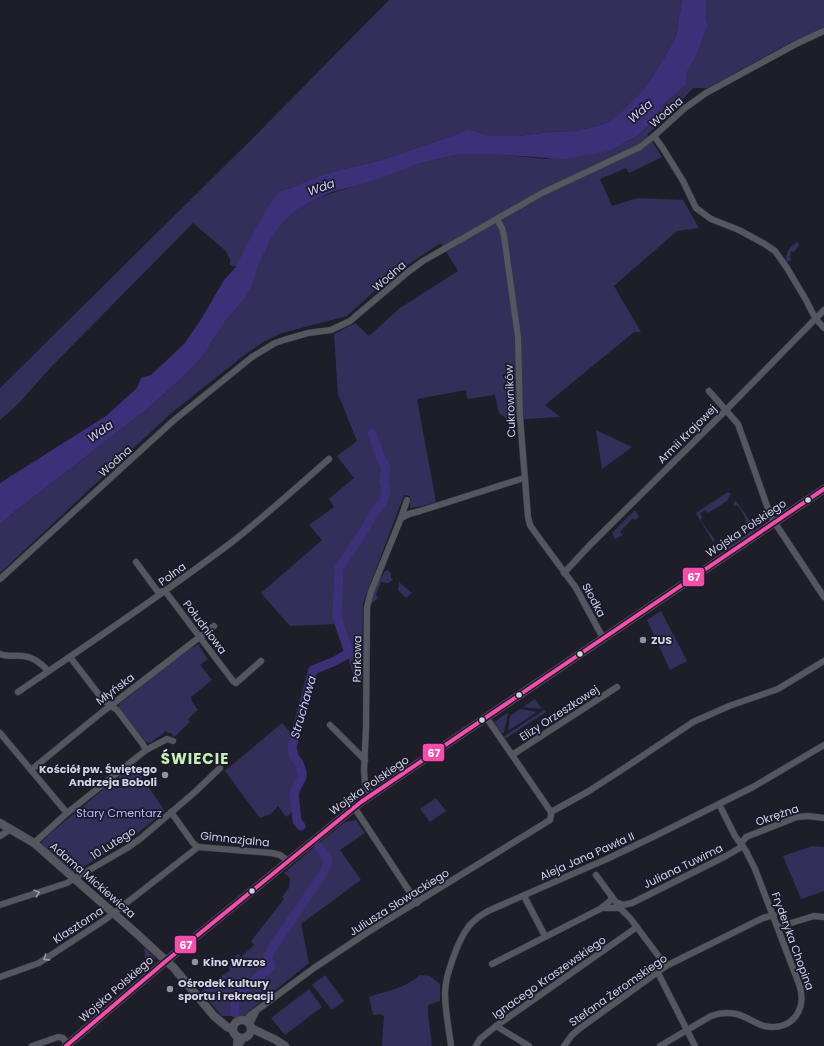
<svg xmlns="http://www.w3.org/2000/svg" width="824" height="1046" font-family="Poppins,sans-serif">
<rect width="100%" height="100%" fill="#1e1e29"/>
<g fill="#342f5a">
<polygon points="389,0 682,0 676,36 667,53 645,88 618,117 607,123 593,127 575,131 548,132 519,136 489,136 468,129 457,134 382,160 335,171 303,184 288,188 236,267 230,265 230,259 226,251 193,223 53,365 17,405 0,420 0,388 253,138"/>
<polygon points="706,0 824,0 824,28 790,43 708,88 693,88 660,124 647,134 662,157 629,173 626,168 600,179 612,206 638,198 683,200 699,228 677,231 614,286 641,332 634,332 545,405 560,417 508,420 499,413 495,395 467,399 466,390 417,399 436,502 423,506 410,508 410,496 404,495 363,603 362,680 353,674 338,624 290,626 261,593 322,540 309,525 334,507 329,499 354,478 337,456 357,441 338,394 334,334 355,323 369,336 400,308 458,271 441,243 392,275 347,316 282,333 265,341 247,353 169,415 0,573 0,525 13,513 146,410 184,376 202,357 227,319 245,299 253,284 257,269 270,241 283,222 298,209 315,199 418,164 460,154 506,155 546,159 625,143 636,137 647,127 665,103 686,85 686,74 697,55 708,26 706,16"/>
<path d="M797,242H798L799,245L794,252L791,251L790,258L792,259L787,262C784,255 790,246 797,242Z"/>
<polygon points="596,430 632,447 602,469"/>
<polygon points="728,492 731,494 727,501 708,513 705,510 700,513 702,517 701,521 715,540 713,542 696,513"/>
<polygon points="736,501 753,525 763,517 762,512 764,511 766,518 755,526 747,524 745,522 746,520 740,508 737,505 734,506 734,502"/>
<polygon points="635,510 639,517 635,520 633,518 620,532 623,535 615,539 612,533"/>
<polygon points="745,529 749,529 718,551 719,546"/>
<polygon points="753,530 754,530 754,532 723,552 720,553"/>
<polygon points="388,570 391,574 391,578 393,580 388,583 381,582 376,595 378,598 370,605 371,600 379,578 381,578 385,571"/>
<polygon points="399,582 412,593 406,598 398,590"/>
<polygon points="661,611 687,661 670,670 647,620"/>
<polygon points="199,644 201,645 199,646 208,659 200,665 212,680 191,697 192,702 198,710 188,719 190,722 174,737 171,733 168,733 166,731 150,743 146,742 119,708 119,704 136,691 139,687 190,649"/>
<polygon points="535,699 542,709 523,707"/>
<polygon points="520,709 537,712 508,731 510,716"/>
<polygon points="544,710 546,712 505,739 504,737 506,735"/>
<polygon points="507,713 508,714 504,732 502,734 494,722"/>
<polygon points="282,723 291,733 290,747 298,774 292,792 293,811 286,817 278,806 271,814 260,818 225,771"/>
<polygon points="133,765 165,811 133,837 73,873 41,843 47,836"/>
<polygon points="436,798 446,811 430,822 420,809"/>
<polygon points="356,820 365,833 340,850 361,880 301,924 309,963 243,1016 222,1016 201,992 230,970 229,966 233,958 238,954 241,957 254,945 251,941 284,899 282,897 289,888 290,878 284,873 306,854 345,822"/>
<polygon points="813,846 824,847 824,891 801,899 783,856"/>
<polygon points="144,947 155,958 153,964 146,970"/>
<polygon points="325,975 344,1001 332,1010 312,985"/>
<path d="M420,975L430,976L440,984V1001L428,1005V1014L432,1046H382L384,1016L379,1014L373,1015L369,997C387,991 406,988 420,975Z"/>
<polygon points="309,989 322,1007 285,1035 271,1018"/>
</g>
<polygon fill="#3c3079" points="682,0 706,0 706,16 708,26 697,55 686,74 686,85 665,103 647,127 636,137 608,151 565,159 506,155 460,154 418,164 375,180 332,192 315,199 298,209 283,222 270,241 257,269 253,284 245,299 227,319 202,357 184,376 146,410 13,513 0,525 0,483 106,416 137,388 141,378 151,375 184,344 200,321 224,280 236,267 251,237 273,199 279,192 335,171 382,160 457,134 468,129 489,136 519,136 548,132 575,131 593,127 607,123 617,117 645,88 667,53 676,36"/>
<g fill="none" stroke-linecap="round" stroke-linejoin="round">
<g stroke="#3c3079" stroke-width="9">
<polyline points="301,826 297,821 294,793 302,777 302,772 299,763 294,756 292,747 313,670 335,661 349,653 337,617 339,568 367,526 375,511 383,502 386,490 384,481 386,468 380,456 372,433"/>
<path d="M235,1013V996L271,967L268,956L273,947L324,872C330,859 328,858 319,847"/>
</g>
<defs>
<g id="street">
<polyline points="654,136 662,147 683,181 696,208 711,219 739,230 763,243 775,251 787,268 806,300 815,318 824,328"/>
<polyline points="497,219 502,228 504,236 518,337 520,417 528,517 530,525 534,531 576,588 603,638"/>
<polyline points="709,391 738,424 771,517 824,597"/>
<polyline points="401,518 407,500"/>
<polyline points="136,562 158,592 165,591 233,681 236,683 261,661"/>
<polyline points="564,573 589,546 726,410 824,310"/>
<polyline points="0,579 173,421 252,357 275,343 284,340 308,333 331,330 350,321 408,272 423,261 542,193 640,147 654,136 685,108 706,93 796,44 824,31"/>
<path d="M0,654C8,657 15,655 23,656C33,657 42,664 48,671"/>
<polyline points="70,657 103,700 117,710 142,743 146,750"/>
<path d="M18,692C90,643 162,595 232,542C265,516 297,487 329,459"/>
<polyline points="330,725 365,760"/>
<polyline points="0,733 67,813"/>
<polyline points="512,755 617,687"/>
<polyline points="31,770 101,713 214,626"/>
<polyline points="371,795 365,784 364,770 366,728 367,607 371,592 401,518 409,514 420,511 524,478"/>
<polyline points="354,807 417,903"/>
<polyline points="171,812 193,843 198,847 272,853 280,855 288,861"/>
<polyline points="551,812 589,791 626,767 693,722 729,706 778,689 824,661"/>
<polyline points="0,836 11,829"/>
<polyline points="34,843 67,813 146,750 167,739 173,741"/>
<polyline points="741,844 746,837 797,817 808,816 824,818"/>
<polyline points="596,875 620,908 630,918 666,966"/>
<polyline points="524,896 545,936"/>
<polyline points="616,902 623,905 632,903 726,856 743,846"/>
<polyline points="0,905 67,883 127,848 140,839 195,792 220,768"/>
<polyline points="602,908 620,908"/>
<polyline points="778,927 814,916 824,917"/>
<polyline points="492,964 600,909 610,901 612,897"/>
<polyline points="657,971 695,1046"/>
<polyline points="0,977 39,963 106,919 198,847"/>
<polyline points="245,1021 249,1016 314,968 368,932 550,820 551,815 551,812 486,717"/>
<polyline points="249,1023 252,1020 256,1012"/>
<polyline points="496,1026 529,1046"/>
<polyline points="32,1046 58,1037 63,1038 68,1045"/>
<polyline points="236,1046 237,1037"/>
<polyline points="239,1046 243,1039"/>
<path d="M451,1046C449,1029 445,1011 445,993C445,976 458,940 469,926C474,920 481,915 488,911L609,858L659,834L753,787L824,745"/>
<polyline points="476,1046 480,1039 496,1026 637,927"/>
<polyline points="564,1046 572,1035 579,1029 666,966 763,918 774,915"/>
<path d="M660,1046L711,1016C719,1013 727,1012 736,1014C746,1016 754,1023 764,1026C792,1032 808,1009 799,984L755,869L746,851L735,836L719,804"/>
</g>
<g id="secondary">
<polyline points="0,823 34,843 136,933 174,968 214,1016 227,1027 232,1029"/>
<circle cx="242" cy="1029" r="9"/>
<polyline points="251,1028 276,1040 285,1046"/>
<polyline points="66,1046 166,961 361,802 824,489"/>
</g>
</defs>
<use href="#street" stroke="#393842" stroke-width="7"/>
<use href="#secondary" stroke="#393842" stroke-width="9"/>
<use href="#street" stroke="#56565f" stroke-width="6"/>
<use href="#secondary" stroke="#56565f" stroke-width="8"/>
<defs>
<polyline id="bus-1" points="66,1046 166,961 361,802 824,489"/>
</defs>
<use href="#bus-1" stroke="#1b192d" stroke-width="7"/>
<use href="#bus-1" stroke="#f54da8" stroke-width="4"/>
</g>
<defs><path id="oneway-chevron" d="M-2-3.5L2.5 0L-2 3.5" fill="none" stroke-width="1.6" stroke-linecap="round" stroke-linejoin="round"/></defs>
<g stroke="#9a9aa6">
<use href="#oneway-chevron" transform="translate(37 893) rotate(-19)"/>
<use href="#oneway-chevron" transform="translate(46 958) rotate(147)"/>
</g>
<g fill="#d2d2e0" stroke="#1b192d" stroke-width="1.5">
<circle cx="808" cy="500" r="3.5"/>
<circle cx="580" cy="654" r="3.5"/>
<circle cx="519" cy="695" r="3.5"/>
<circle cx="482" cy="720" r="3.5"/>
<circle cx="252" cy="891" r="3.5"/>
</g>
<g fill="#9393a0" stroke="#1b192d" stroke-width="1.5">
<circle cx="643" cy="640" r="4"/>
<circle cx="165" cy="775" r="4"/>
<circle cx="195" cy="962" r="4"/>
<circle cx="170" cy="989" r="4"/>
</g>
<g text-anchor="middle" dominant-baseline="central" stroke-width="3.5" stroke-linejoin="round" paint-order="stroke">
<g font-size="11" fill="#d2d2e0" stroke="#1b192d">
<text transform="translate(666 112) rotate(-41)">Wodna</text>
<text transform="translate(389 276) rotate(-41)">Wodna</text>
<text transform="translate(510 401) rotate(-92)">Cukrowników</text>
<text transform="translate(687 434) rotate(-45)">Armii Krajowej</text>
<text transform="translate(115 461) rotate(-42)">Wodna</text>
<text transform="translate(746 528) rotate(-34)">Wojska Polskiego</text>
<text transform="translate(172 574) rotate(-36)">Polna</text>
<text transform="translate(594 600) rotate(62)">Słodka</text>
<text transform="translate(205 627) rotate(53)">Południowa</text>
<text transform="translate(357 659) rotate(-89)">Parkowa</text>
<text transform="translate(115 689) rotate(-37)">Młyńska</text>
<text transform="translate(559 713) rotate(-33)">Elizy Orzeszkowej</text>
<text transform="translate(369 785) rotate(-35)">Wojska Polskiego</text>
<text transform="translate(777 815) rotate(-19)">Okrężna</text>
<text transform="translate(235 839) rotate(6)">Gimnazjalna</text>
<text transform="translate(113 843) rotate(-32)">10 Lutego</text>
<text transform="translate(587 856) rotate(-24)">Aleja Jana Pawła II</text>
<text transform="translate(683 866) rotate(-26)">Juliana Tuwima</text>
<text transform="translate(93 880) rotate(41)">Adama Mickiewicza</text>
<text transform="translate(399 902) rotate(-32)">Juliusza Słowackiego</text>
<text transform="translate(78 925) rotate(-33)">Klasztorna</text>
<text transform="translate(793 941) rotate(70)">Fryderyka Chopina</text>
<text transform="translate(549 977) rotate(-35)">Ignacego Kraszewskiego</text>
<text transform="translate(116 989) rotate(-41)">Wojska Polskiego</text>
<text transform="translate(618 990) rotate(-35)">Stefana Żeromskiego</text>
</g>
<g font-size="11" font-weight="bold" fill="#d2d2e0" stroke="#1b192d" text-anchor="start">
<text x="651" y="640">ZUS</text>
<text x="157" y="769" text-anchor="end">Kościół pw. Świętego<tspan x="157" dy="13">Andrzeja Boboli</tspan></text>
<text x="203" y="962">Kino Wrzos</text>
<text x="178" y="983">Ośrodek kultury<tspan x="178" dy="13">sportu i rekreacji</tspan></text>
</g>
<g font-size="11" fill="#bbb8fc" stroke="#1b192d">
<text x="119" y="813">Stary Cmentarz</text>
</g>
<g font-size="12" font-style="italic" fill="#cbcaf7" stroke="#1b192d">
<text transform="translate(640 111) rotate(-41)">Wda</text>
<text transform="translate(321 187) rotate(-20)">Wda</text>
<text transform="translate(100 431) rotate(-35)">Wda</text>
<text transform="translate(303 707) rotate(-74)">Struchawa</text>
</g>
<g font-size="15" font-weight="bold" letter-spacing="1" fill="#c6f3b1" stroke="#1b192d">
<text x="195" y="758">ŚWIECIE</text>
</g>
</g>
<g stroke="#1b192d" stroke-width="1.5">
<rect x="682" y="567" width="23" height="20" rx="4" fill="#f54da8"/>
<rect x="422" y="743" width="23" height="19" rx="4" fill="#f54da8"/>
<rect x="174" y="935" width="23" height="19" rx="4" fill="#f54da8"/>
</g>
<g font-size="11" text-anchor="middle" font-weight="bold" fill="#fff">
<text x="694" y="581">67</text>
<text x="434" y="757">67</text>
<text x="186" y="949">67</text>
</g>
</svg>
